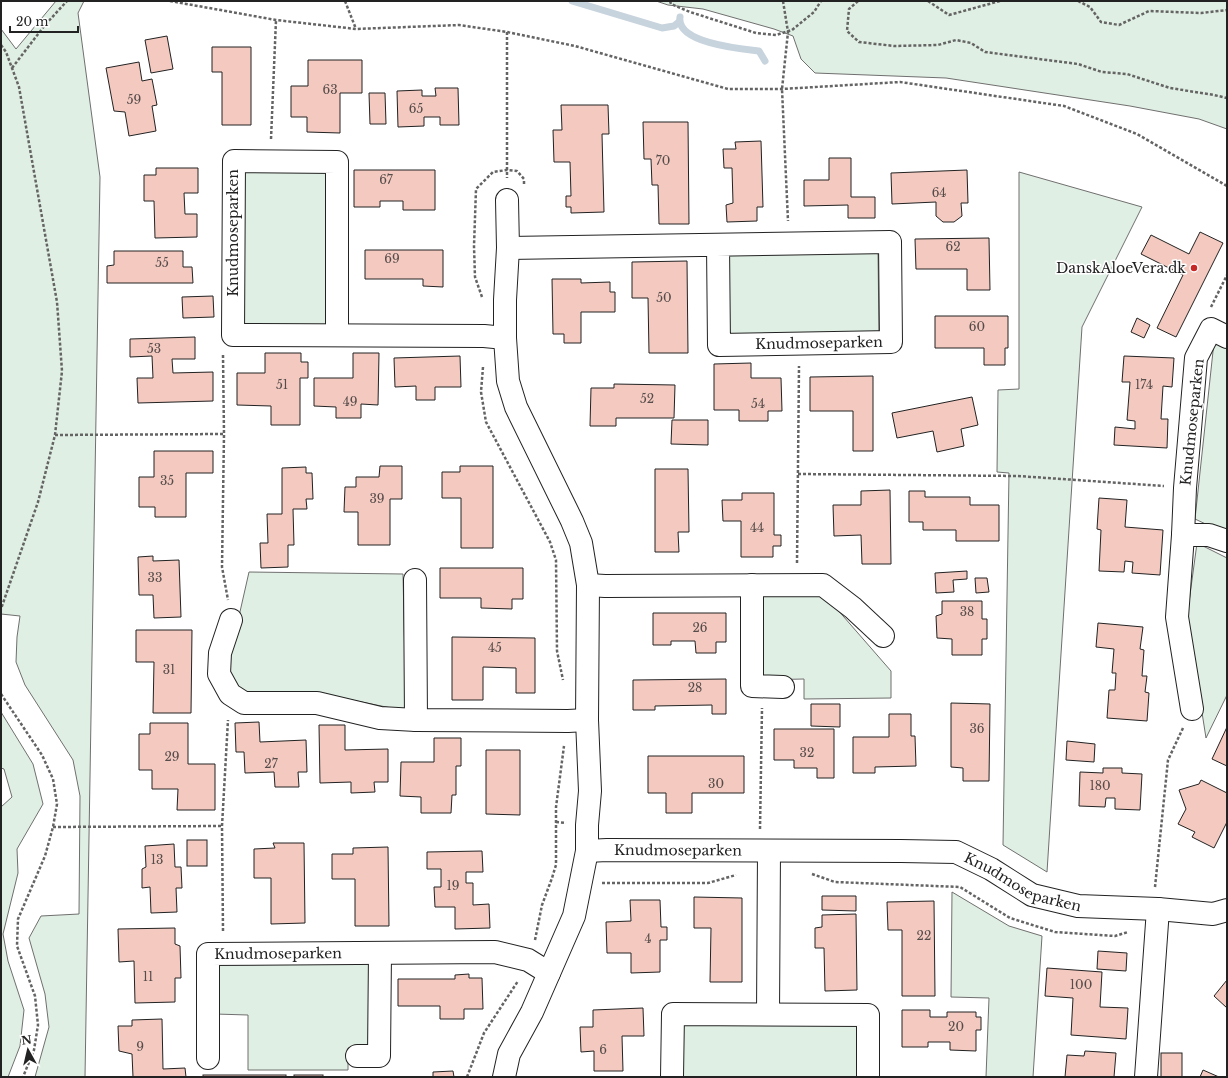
<svg xmlns="http://www.w3.org/2000/svg" width="1228" height="1078" font-family="'Libre Baskerville',serif">
<rect width="100%" height="100%" fill="#fff"/>
<g fill="#e0efe3" stroke="#6f6f6f">
<polygon points="56,1 84,1 78,13 100,177 85,1077 35,1077 49,1027 45,994 29,938 41,916 79,914 80,796 73,760 25,685 16,662 17,637 20,616 1,614 1,29 16,49"/>
<polygon points="656,1 1227,1 1227,129 1199,119 1130,106 946,78 815,73 801,59 793,36 774,29 703,9 668,5"/>
<polygon points="243,171 326,172 326,327 241,327"/>
<polygon points="1019,172 1142,207 1082,327 1047,872 1003,845 1009,473 997,472 998,390 1019,389"/>
<polygon points="878,251 879,335 726,337 725,253"/>
<polygon points="1214,342 1227,348 1227,534 1195,519"/>
<polygon points="1197,543 1227,558 1227,695 1206,738 1187,617"/>
<polygon points="249,572 403,574 406,711 317,693 252,695 241,689 233,680 228,669 232,647"/>
<polygon points="823,593 891,671 891,698 804,699 804,679 759,680 759,594"/>
<polygon points="1,712 33,764 43,804 17,849 18,873 3,934 8,961 24,1010 20,1046 8,1077 1,1077 1,807 12,797 4,769 1,768"/>
<polygon points="952,892 1009,926 1042,936 1033,1077 986,1077 989,998 951,997"/>
<polygon points="215,960 371,960 370,1048 348,1048 348,1070 248,1070 248,1015 215,1014"/>
<polygon points="680,1021 860,1021 861,1077 680,1077"/>
</g>
<g fill="none" stroke-linecap="round" stroke-linejoin="round">
<g stroke="#c7d3dd" stroke-width="7">
<polyline points="572,1 662,28 674,26 679,22"/>
<path d="M680,17C676,43 741,49 759,51L765,61"/>
</g>
</g>
<g fill="#f3c9c0" stroke="#222">
<polygon points="167,36 173,69 151,73 145,40"/>
<polygon points="212,47 251,47 251,125 222,125 222,72 212,72"/>
<polygon points="308,60 362,60 362,93 340,93 340,133 307,132 307,117 291,117 291,86 308,86"/>
<polygon points="139,62 142,81 152,79 157,105 152,106 156,131 129,136 125,112 114,111 106,68"/>
<polygon points="435,88 458,88 459,125 440,125 440,117 424,117 424,126 398,127 397,91 422,90 422,96 436,96"/>
<polygon points="369,93 385,93 386,124 370,124"/>
<polygon points="561,105 608,105 609,134 602,134 604,212 571,213 571,207 566,207 566,196 571,196 570,162 554,162 553,130 562,130"/>
<polygon points="643,122 688,122 689,224 659,224 658,185 652,185 651,159 644,159"/>
<polygon points="761,141 763,207 757,207 757,221 727,222 726,205 733,203 732,168 724,168 723,149 736,149 735,142"/>
<polygon points="829,158 851,158 851,197 875,197 875,218 848,218 848,205 804,206 804,180 829,180"/>
<polygon points="156,168 198,168 198,193 184,193 185,214 197,214 197,237 155,238 154,201 144,201 144,175 156,175"/>
<polygon points="354,170 435,170 435,210 403,210 403,201 380,201 380,207 354,207"/>
<polygon points="967,170 968,203 961,203 962,216 954,222 943,222 936,216 936,202 892,204 891,173"/>
<polygon points="1200,232 1223,243 1176,337 1157,328 1183,275 1141,254 1151,235 1189,254"/>
<polygon points="989,238 990,290 967,290 967,269 916,269 915,239"/>
<polygon points="365,250 443,250 443,287 423,286 423,279 365,279"/>
<polygon points="114,251 183,251 183,267 192,267 193,283 107,283 107,266 114,265"/>
<polygon points="687,261 688,353 649,353 648,298 632,298 632,262"/>
<polygon points="552,279 581,279 581,283 610,282 610,292 615,292 615,312 581,312 581,343 564,343 564,334 553,334"/>
<polygon points="213,296 214,317 183,318 182,297"/>
<polygon points="935,316 1008,316 1008,348 1005,348 1005,365 984,365 984,348 935,348"/>
<polygon points="1137,318 1150,325 1144,338 1131,332"/>
<polygon points="195,337 195,359 172,359 173,373 213,372 213,401 138,403 137,378 153,378 152,356 130,357 130,339"/>
<polygon points="265,353 301,353 301,362 308,362 308,378 300,378 300,425 271,425 271,406 237,405 237,373 265,373"/>
<polygon points="353,353 379,353 378,405 361,404 361,418 336,418 336,407 314,406 314,378 353,378"/>
<polygon points="460,356 461,387 435,387 435,400 416,400 416,386 395,387 394,358"/>
<polygon points="1124,356 1174,358 1172,387 1163,386 1161,419 1168,419 1167,448 1114,445 1115,427 1135,429 1135,421 1127,420 1130,382 1122,382"/>
<polygon points="751,363 751,378 781,378 782,411 768,411 768,421 739,421 739,410 714,410 714,364"/>
<polygon points="873,376 873,451 853,451 853,411 810,411 810,377"/>
<polygon points="614,384 675,385 674,418 616,418 616,426 590,426 591,388 614,388"/>
<polygon points="972,397 978,425 961,429 964,446 937,452 933,431 897,438 892,413"/>
<polygon points="672,420 708,420 708,445 671,444"/>
<polygon points="154,451 213,451 213,473 186,473 186,517 155,517 155,507 139,507 139,477 154,477"/>
<polygon points="380,466 402,466 402,499 390,499 390,545 358,545 358,512 344,512 345,487 356,487 356,477 379,477"/>
<polygon points="460,466 493,466 493,548 461,548 461,498 442,498 442,472 460,472"/>
<polygon points="306,467 306,473 312,473 313,499 306,499 307,509 293,509 294,545 288,545 288,567 261,568 260,543 268,543 267,514 282,514 282,468"/>
<polygon points="655,469 688,469 689,532 678,532 679,552 655,552"/>
<polygon points="890,490 891,564 862,564 861,535 834,536 833,505 861,505 861,491"/>
<polygon points="909,491 925,491 925,497 970,497 970,505 999,505 999,541 956,541 956,530 923,530 923,522 909,522"/>
<polygon points="742,493 774,493 774,535 781,535 781,546 773,546 773,557 741,557 741,521 723,521 722,500 742,500"/>
<polygon points="1099,498 1127,500 1125,527 1163,530 1160,575 1132,573 1133,562 1125,561 1124,572 1099,571 1101,530 1097,529"/>
<polygon points="153,556 153,561 179,560 181,617 154,618 153,595 139,595 138,557"/>
<polygon points="440,568 523,568 523,599 512,599 512,609 481,608 481,598 440,598"/>
<polygon points="967,571 967,579 953,580 954,592 936,593 935,573"/>
<polygon points="975,578 987,578 989,592 976,593"/>
<polygon points="942,601 982,601 982,619 987,619 987,639 982,639 982,655 952,655 952,639 937,638 936,616 942,614"/>
<polygon points="653,613 726,613 726,642 716,642 716,653 696,653 695,641 671,641 671,645 653,645"/>
<polygon points="1098,623 1143,627 1140,649 1144,650 1142,676 1147,676 1145,692 1149,693 1147,721 1107,718 1109,690 1115,690 1116,673 1112,673 1114,649 1096,647"/>
<polygon points="136,630 192,630 191,713 153,713 154,662 136,662"/>
<polygon points="452,637 535,638 535,693 516,693 516,668 483,667 483,700 452,700"/>
<polygon points="726,679 726,714 712,714 712,705 655,706 655,710 633,710 633,680"/>
<polygon points="951,703 990,704 989,781 963,781 963,768 951,767"/>
<polygon points="811,704 840,704 840,727 811,726"/>
<polygon points="889,714 911,714 911,736 915,736 916,766 875,767 875,773 853,773 853,737 889,737"/>
<polygon points="259,722 260,742 306,740 307,772 298,772 299,787 275,787 274,772 245,773 244,752 236,752 235,723"/>
<polygon points="150,723 188,723 188,764 215,764 215,810 177,810 178,789 152,789 152,770 139,770 139,734 150,734"/>
<polygon points="319,725 345,725 345,750 388,749 388,782 374,782 375,792 351,793 351,782 320,783"/>
<polygon points="1227,727 1227,766 1212,759"/>
<polygon points="774,729 834,729 834,778 817,778 817,768 794,768 794,760 774,760"/>
<polygon points="434,738 461,738 461,766 456,766 456,795 452,795 451,813 421,813 421,797 400,796 401,762 434,762"/>
<polygon points="1067,741 1095,744 1094,762 1066,760"/>
<polygon points="486,750 520,750 520,815 486,814"/>
<polygon points="648,756 744,756 744,793 692,793 692,813 666,813 666,793 648,793"/>
<polygon points="1103,768 1122,768 1122,773 1142,774 1140,810 1115,809 1115,798 1106,798 1105,807 1079,806 1080,772 1103,773"/>
<polygon points="1201,780 1227,793 1227,822 1214,848 1192,837 1195,832 1178,824 1186,809 1179,790 1199,784"/>
<rect x="187" y="840" width="20" height="26"/>
<polygon points="273,843 304,843 305,923 271,924 271,878 254,878 254,849 275,848"/>
<polygon points="174,844 175,867 181,867 182,888 176,888 177,912 151,913 150,887 142,888 142,869 146,867 145,846"/>
<polygon points="388,847 389,926 355,926 355,879 332,879 332,854 353,854 353,848"/>
<polygon points="482,851 483,872 466,872 466,883 473,883 473,905 489,904 490,928 455,929 455,907 435,907 434,887 441,887 441,869 427,869 427,852"/>
<polygon points="822,896 856,896 856,911 822,910"/>
<polygon points="694,897 742,898 742,982 710,982 711,928 694,928"/>
<polygon points="630,900 660,900 661,927 667,927 667,940 660,940 660,972 631,973 631,953 607,953 606,922 631,921"/>
<polygon points="934,901 935,996 902,996 902,930 888,930 887,902"/>
<polygon points="856,914 857,990 825,991 824,948 815,948 815,928 822,927 822,915"/>
<polygon points="175,928 175,944 180,946 181,978 175,978 175,1002 135,1003 134,961 119,962 118,929"/>
<polygon points="1098,951 1127,953 1126,971 1097,969"/>
<polygon points="1047,968 1102,972 1100,1007 1128,1008 1126,1039 1071,1035 1073,998 1045,996"/>
<polygon points="469,974 469,978 482,978 483,1009 464,1009 464,1019 440,1019 440,1006 398,1006 398,979 455,979 455,975"/>
<polygon points="1227,980 1227,1008 1214,996"/>
<polygon points="643,1008 644,1036 622,1036 623,1071 594,1071 594,1051 581,1052 580,1027 593,1027 593,1010"/>
<polygon points="902,1010 930,1010 930,1017 947,1017 947,1012 976,1012 976,1017 981,1017 981,1030 976,1030 976,1051 950,1050 950,1042 928,1042 928,1047 902,1047"/>
<polygon points="162,1019 163,1069 185,1068 186,1077 133,1077 132,1054 119,1051 118,1026 132,1026 132,1020"/>
<polygon points="1085,1051 1116,1053 1114,1077 1065,1077 1067,1055 1084,1056"/>
<rect x="1161" y="1053" width="21" height="24"/>
<polygon points="1203,1070 1219,1077 1200,1077"/>
<polygon points="453,1071 454,1077 433,1077 433,1072"/>
<rect x="203" y="1075" width="83" height="2"/>
<rect x="294" y="1075" width="29" height="2"/>
</g>
<g fill="none" stroke-linecap="round" stroke-linejoin="round">
<defs>
<g id="minor">
<polyline points="508,248 890,242 891,342 719,345 718,245"/>
<polyline points="337,335 337,162 234,161 233,335 484,336 505,338"/>
<polyline points="1183,535 1209,535 1227,541"/>
<polyline points="415,580 416,720"/>
<polyline points="588,585 605,586 823,585 853,608 883,636"/>
<polyline points="752,585 752,686 783,687"/>
<polyline points="231,620 220,653 219,674 230,694 244,703 317,703 380,718 416,720 568,721 587,720"/>
<polyline points="1192,709 1177,617 1183,535 1185,488 1196,358 1211,329 1227,337"/>
<path id="s1" d="M587,851L607,850L901,851L956,852L991,869L1032,895L1078,906L1158,909L1213,914L1227,910"/>
<polyline points="768,1014 769,851"/>
<polyline points="357,1056 379,1056 380,953"/>
<path id="s2" d="M208,1058V954L495,952L528,960L549,973"/>
<polyline points="504,1077 509,1054 532,1012 574,916 587,851 587,825 590,791 587,720 588,585 581,543 572,521 516,407 508,381 505,338 505,300 508,248 507,200"/>
<polyline points="672,1077 673,1014 868,1015 868,1077"/>
<polyline points="1146,1077 1158,909"/>
</g>
</defs>
<use href="#minor" stroke="#222" stroke-width="24"/>
<g stroke="#646464" stroke-width="2.5" stroke-dasharray="3 2" stroke-linecap="butt">
<polyline points="170,1 276,20 356,29 459,25 507,32 575,46 728,89 782,89 900,82 1064,106 1137,134 1227,186"/>
<polyline points="345,1 356,29"/>
<polyline points="670,1 671,4 690,12 756,33 776,35 792,30 814,12 821,1"/>
<polyline points="783,1 788,32 782,89 788,221"/>
<polyline points="858,1 849,9 847,31 859,42 894,46 938,45 956,40 971,43 985,52 1078,64 1102,72 1127,74 1170,88 1214,95 1227,98"/>
<polyline points="928,1 949,15 1000,1"/>
<polyline points="1078,1 1090,7 1101,22 1119,25 1149,11 1201,13 1227,10"/>
<polyline points="507,32 507,178"/>
<polyline points="1,45 6,52 19,87 57,302 62,371 55,435 38,502 1,609"/>
<polyline points="12,68 45,25 67,1"/>
<polyline points="271,139 276,20"/>
<polyline points="482,297 475,277 474,246 476,189 493,172 507,170 517,171 524,179 524,184"/>
<polyline points="1211,307 1227,275"/>
<polyline points="223,355 224,434 222,567 228,600"/>
<polyline points="483,367 481,392 486,422 550,542 556,560 557,651 563,680"/>
<polyline points="55,435 224,434"/>
<polyline points="798,474 1018,476 1164,486"/>
<polyline points="797,563 799,366"/>
<polyline points="1,694 42,755 53,779 57,804 53,827 45,856 18,919 17,946 35,996 38,1025 34,1050 23,1077"/>
<polyline points="556,822 566,823"/>
<polyline points="53,827 222,826"/>
<polyline points="760,829 762,708"/>
<polyline points="812,874 835,882 960,887 1010,918 1055,932 1115,936 1128,932"/>
<polyline points="602,883 708,883 736,875"/>
<polyline points="1155,887 1168,760 1183,728"/>
<polyline points="223,931 222,826 228,720"/>
<polyline points="535,940 542,905 552,878 556,865 556,807 564,746"/>
<polyline points="467,1077 484,1033 518,981"/>
</g>
<use href="#minor" stroke="#fff" stroke-width="22"/>
</g>
<circle fill="#c62828" stroke="#fff" stroke-width="1.5" cx="1194" cy="268" r="4"/>
<g text-anchor="middle" dominant-baseline="central" stroke-width="3" stroke-linejoin="round" paint-order="stroke">
<g font-size="12" fill="#564c4a">
<text x="330" y="89">63</text>
<text x="134" y="99">59</text>
<text x="416" y="108">65</text>
<text x="663" y="160">70</text>
<text x="386" y="179">67</text>
<text x="939" y="192">64</text>
<text x="953" y="246">62</text>
<text x="392" y="258">69</text>
<text x="162" y="262">55</text>
<text x="664" y="297">50</text>
<text x="977" y="326">60</text>
<text x="154" y="348">53</text>
<text x="282" y="384">51</text>
<text x="1144" y="384">174</text>
<text x="647" y="398">52</text>
<text x="350" y="401">49</text>
<text x="758" y="403">54</text>
<text x="167" y="480">35</text>
<text x="377" y="498">39</text>
<text x="757" y="527">44</text>
<text x="155" y="577">33</text>
<text x="967" y="611">38</text>
<text x="700" y="627">26</text>
<text x="495" y="647">45</text>
<text x="169" y="669">31</text>
<text x="695" y="687">28</text>
<text x="977" y="728">36</text>
<text x="807" y="752">32</text>
<text x="172" y="756">29</text>
<text x="271" y="763">27</text>
<text x="716" y="783">30</text>
<text x="1100" y="785">180</text>
<text x="157" y="859">13</text>
<text x="453" y="885">19</text>
<text x="924" y="935">22</text>
<text x="648" y="938">4</text>
<text x="148" y="976">11</text>
<text x="1081" y="984">100</text>
<text x="956" y="1026">20</text>
<text x="140" y="1046">9</text>
<text x="603" y="1049">6</text>
</g>
<g font-size="14" fill="#222" stroke="#fff">
<text transform="translate(233 233) rotate(-90)">Knudmoseparken</text>
<text transform="translate(819 343) rotate(-1)">Knudmoseparken</text>
<text transform="translate(1192 422) rotate(-84)">Knudmoseparken</text>
<text stroke="none"><textPath href="#s1" startOffset="91">Knudmoseparken</textPath></text>
<text stroke="none"><textPath href="#s1" startOffset="443">Knudmoseparken</textPath></text>
<text stroke="none"><textPath href="#s2" startOffset="174">Knudmoseparken</textPath></text>
</g>
<g font-size="14" fill="#222" stroke="#fff" text-anchor="end">
<text x="1186" y="268">DanskAloeVera.dk</text>
</g>
</g>
<rect width="1228" height="1078" fill="none" stroke="#222222" stroke-width="4"/>
<g transform="translate(28 1050) rotate(352)" stroke="#ffffff" stroke-width="3" paint-order="stroke">
<path d="M0-3L7 15L0 10L-7 15Z" fill="#222222"/>
<text y="-6" font-size="11" font-weight="bold" text-anchor="middle" fill="#222222">N</text>
</g>
<path d="M10 26v6h68v-6" fill="none" stroke="#222222" stroke-width="2"/>
<text x="16" y="26" font-size="12" fill="#222222" stroke="#ffffff" stroke-width="3" paint-order="stroke">20 m</text>
</svg>
